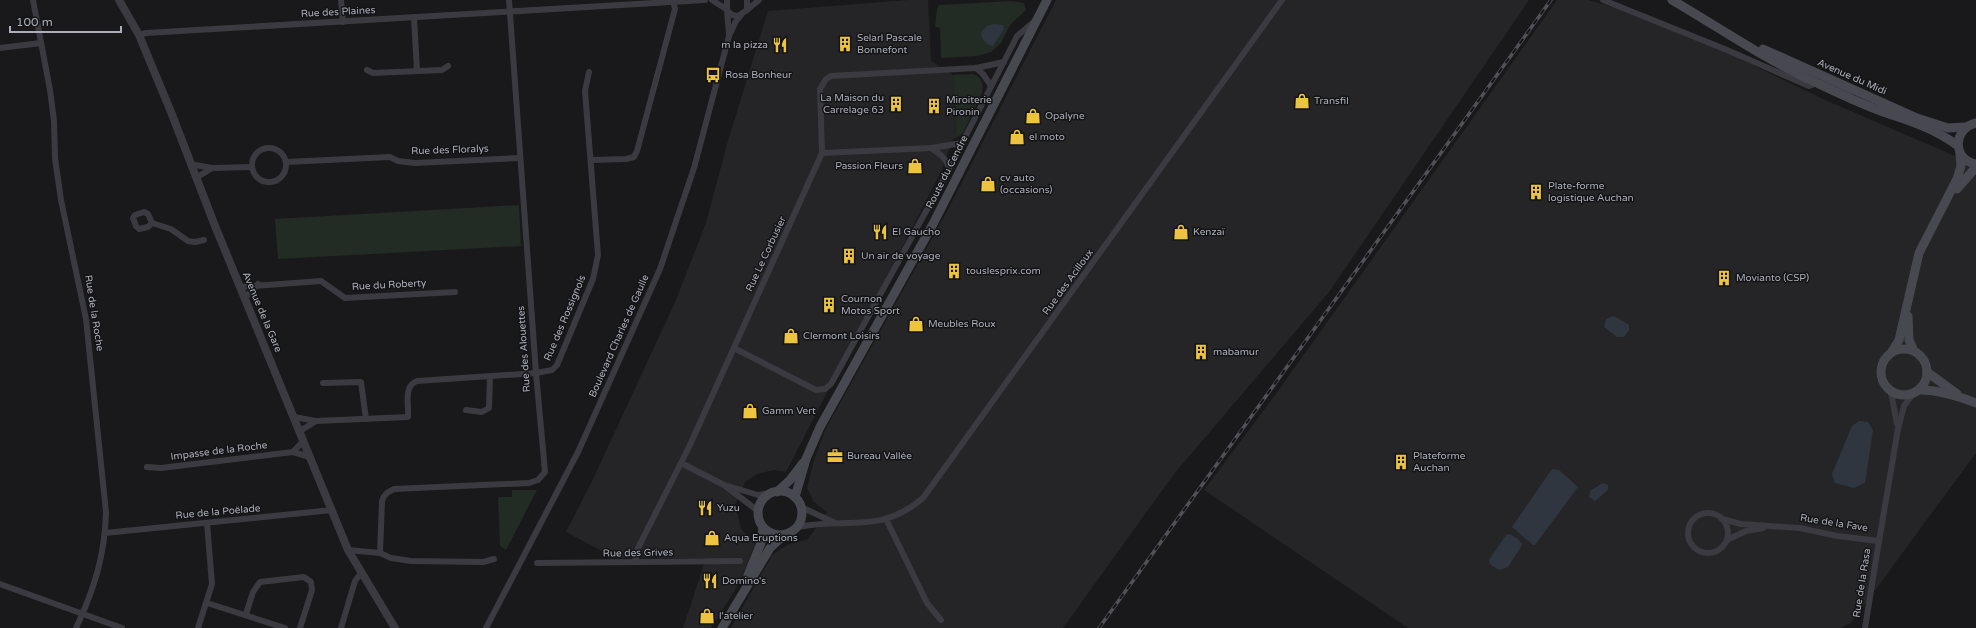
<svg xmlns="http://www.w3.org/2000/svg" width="1976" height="628" font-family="'Varela Round',sans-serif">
<rect width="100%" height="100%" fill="#19191b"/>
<g fill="#252528">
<polygon points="908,0 928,0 931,61 953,75 956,138 953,139 941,172 786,472 774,470 757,474 745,482 735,505 741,529 755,544 739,584 711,628 683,628 706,558 615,558 566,532 593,479 676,300 706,223 727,144 768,11"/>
<polygon points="1056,0 1529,0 1329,292 1174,474 1063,628 731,628 772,555 787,545 808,539 827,512 814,502 807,488 814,460 826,428 944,217"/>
<polygon points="1557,0 1588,0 1629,12 1720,49 1823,99 1976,165 1976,453 1851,623 1840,628 1408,628 1204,490 1278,391"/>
</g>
<g fill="#232b25">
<polygon points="1011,1 1024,3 1026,10 1010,25 1001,43 991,52 977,56 941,58 940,28 935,27 937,9 939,5"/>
<path d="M974,74C982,78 984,85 982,93L963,133L956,138L953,75Z"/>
<polygon points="519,205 521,246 278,259 275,219"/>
<polygon points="512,490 537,490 506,550 500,546 498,497 512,497"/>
</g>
<g fill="#2f363f">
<path d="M994,24L1003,25L1004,29L993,46C986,45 981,39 981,32L987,26Z"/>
<polygon points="1614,316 1629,325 1629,330 1624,337 1617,337 1604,327 1606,319"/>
<polygon points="1859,421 1868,422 1873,430 1865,483 1854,488 1835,483 1832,474 1852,426"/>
<polygon points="1552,469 1559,470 1578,487 1535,545 1533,545 1512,527"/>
<polygon points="1603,483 1608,485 1608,490 1595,501 1589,497 1591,490"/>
<polygon points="1510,534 1518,539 1522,544 1521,547 1508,567 1499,570 1490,564 1489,560 1506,535"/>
</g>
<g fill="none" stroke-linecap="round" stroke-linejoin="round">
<g stroke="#3a3a40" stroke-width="6">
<path d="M33,0L50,90L54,121L55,158L61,200L86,319L106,512C105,555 94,590 76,628"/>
<polyline points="341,0 343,22"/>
<polyline points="712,0 726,9"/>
<polyline points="727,0 727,10 732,15 738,16 747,10 747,0"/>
<polyline points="1603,0 1727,50 1809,86 1818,83"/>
<polyline points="727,10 729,35"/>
<polyline points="747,10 759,0"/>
<polyline points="414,17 417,71"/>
<polyline points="139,35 146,33 705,0"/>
<polyline points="0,48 41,43"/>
<polyline points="976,68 983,74 991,86"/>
<polyline points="367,70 373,73 442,70 448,66"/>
<polyline points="1827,83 1850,93"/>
<circle cx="269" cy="165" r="17"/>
<path d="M931,148C940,154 946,158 949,168"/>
<polyline points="822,153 820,89 826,79 831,76 976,68 1004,62"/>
<polyline points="591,160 626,159 634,157 637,151 675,9 673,0"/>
<polyline points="286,162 390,157 398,161 415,163 520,158"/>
<polyline points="190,164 212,168 252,167"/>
<polyline points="196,178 212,168"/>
<polygon points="144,212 148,214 152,223 148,227 139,229 136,226 133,218 135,215"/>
<polyline points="152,223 171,229 188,241 195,242 204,240"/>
<polyline points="240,287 321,281 345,298 455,292"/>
<polyline points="245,298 258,284"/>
<polyline points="734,348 816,390 825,389 831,384 941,184 1013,44 1017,36 1036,20"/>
<polyline points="323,383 361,382 366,419"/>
<polyline points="1891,392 1897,424"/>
<polyline points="466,410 482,412 489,408 490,376"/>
<path d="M294,417L316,421L408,417C409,405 403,386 417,381L536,373L552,370L557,365L593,279L598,255L585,91L589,72"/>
<polyline points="300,431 316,421"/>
<polyline points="293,452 304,440"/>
<polyline points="681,463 724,485 758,511"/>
<polyline points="147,467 161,468 293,452 310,457"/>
<polyline points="728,486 758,495 771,493"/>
<polyline points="801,507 833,522"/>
<circle cx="1708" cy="533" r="20"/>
<polyline points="886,519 927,603 941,620"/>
<polyline points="1722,519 1741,524 1800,528 1837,536 1879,541 1898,429 1904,406 1912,395"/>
<path d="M798,527C846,517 880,535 923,498L1282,0"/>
<polyline points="105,533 332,510"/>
<polyline points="1727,540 1746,531 1763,528"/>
<polyline points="348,550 380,553 391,558 411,561 483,562 494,559"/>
<path d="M380,553L382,501C384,494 388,492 394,489L529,483L538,480L545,472L536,373L509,0"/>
<polyline points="635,562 638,548 689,447 822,153 931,148 962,143"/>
<polyline points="537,563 740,561"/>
<polyline points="0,584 122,628"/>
<polyline points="207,603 285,628"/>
<polyline points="246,614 253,592 260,582 304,577 311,582 312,590 300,628"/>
<polyline points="198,628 212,584 207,523"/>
<polyline points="341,628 355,581 361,573"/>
<polyline points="486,628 578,452 660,269 694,168 729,36 736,21 741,15"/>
<polyline points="1865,628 1879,541"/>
</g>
<polyline stroke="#3a3a40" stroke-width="8" points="119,0 139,35 171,112 215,226 348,550 395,628"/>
<g stroke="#484950" stroke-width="9">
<path d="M1672,0C1720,28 1766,60 1817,83C1840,94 1865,106 1889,114C1914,122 1936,130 1957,145"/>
<polyline points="1763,49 1917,118 1948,128 1965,127"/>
<path d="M1976,123C1953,128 1952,160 1976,164"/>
<polyline points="1957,189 1976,167"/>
<polyline points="1908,316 1909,340 1914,351"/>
<circle cx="1904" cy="372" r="23"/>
<polyline points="1891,353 1899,340 1919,253 1957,179 1961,166 1960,154"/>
<polyline points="1927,372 1957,394"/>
<path d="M1920,390C1939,390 1958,396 1976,403"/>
<circle cx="780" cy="513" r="22"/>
<polyline points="777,492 790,480 803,463"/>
<polyline points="795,497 806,459 820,427 933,224 1047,0"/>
<polyline points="748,575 761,543 763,527"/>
<polyline points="722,628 770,548 784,535"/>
</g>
<defs>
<polyline id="rail" points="1099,628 1551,0"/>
</defs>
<use href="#rail" stroke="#515259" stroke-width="3.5"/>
<use href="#rail" stroke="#141416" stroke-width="2" stroke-dasharray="6" stroke-linecap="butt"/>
</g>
<defs>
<symbol id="building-bare" viewBox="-9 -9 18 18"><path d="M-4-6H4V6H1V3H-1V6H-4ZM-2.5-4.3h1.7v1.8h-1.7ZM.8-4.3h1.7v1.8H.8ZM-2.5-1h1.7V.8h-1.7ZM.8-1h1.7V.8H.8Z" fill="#ecc440" stroke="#141416" stroke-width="2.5" paint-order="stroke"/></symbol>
<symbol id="restaurant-bare" viewBox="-9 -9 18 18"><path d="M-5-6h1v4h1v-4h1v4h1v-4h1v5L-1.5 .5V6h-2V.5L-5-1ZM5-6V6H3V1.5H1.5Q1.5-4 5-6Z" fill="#ecc440" stroke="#141416" stroke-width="2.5" paint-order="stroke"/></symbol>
<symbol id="bus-bare" viewBox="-9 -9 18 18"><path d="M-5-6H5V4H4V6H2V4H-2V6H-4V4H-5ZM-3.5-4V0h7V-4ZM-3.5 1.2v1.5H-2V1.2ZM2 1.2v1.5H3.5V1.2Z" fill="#ecc440" stroke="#141416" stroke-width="2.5" paint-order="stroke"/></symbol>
<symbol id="shop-bare" viewBox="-9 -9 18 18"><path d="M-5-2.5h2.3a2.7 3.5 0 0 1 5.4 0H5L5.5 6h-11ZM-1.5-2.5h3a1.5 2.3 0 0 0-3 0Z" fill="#ecc440" stroke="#141416" stroke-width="2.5" paint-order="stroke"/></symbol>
<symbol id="office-bare" viewBox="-9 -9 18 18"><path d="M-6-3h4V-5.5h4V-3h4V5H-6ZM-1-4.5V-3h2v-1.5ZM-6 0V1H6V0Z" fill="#ecc440" stroke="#141416" stroke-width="2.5" paint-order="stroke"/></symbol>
</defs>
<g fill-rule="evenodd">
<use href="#building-bare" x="834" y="33" width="22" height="22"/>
<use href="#restaurant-bare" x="769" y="34" width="22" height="22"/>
<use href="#bus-bare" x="702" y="64" width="22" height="22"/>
<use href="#shop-bare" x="1291" y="90" width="22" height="22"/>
<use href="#building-bare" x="885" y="93" width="22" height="22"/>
<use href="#building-bare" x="923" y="95" width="22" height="22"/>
<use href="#shop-bare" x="1022" y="105" width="22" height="22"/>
<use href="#shop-bare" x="1006" y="126" width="22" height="22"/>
<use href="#shop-bare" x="904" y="155" width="22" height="22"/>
<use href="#shop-bare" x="977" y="173" width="22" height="22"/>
<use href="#building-bare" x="1525" y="181" width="22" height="22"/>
<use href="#restaurant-bare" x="869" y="221" width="22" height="22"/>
<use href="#shop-bare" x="1170" y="221" width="22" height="22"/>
<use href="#building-bare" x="838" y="245" width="22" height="22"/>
<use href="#building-bare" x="943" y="260" width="22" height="22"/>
<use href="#building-bare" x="1713" y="267" width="22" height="22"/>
<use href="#building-bare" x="818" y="294" width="22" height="22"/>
<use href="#shop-bare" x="905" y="313" width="22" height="22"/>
<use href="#shop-bare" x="780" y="325" width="22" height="22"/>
<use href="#building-bare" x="1190" y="341" width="22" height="22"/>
<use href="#shop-bare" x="739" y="400" width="22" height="22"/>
<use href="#office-bare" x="824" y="445" width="22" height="22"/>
<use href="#building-bare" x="1390" y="451" width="22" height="22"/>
<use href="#restaurant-bare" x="694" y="497" width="22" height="22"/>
<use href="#shop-bare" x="701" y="527" width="22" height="22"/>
<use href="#restaurant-bare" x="699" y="570" width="22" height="22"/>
<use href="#shop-bare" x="696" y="605" width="22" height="22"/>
</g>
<g text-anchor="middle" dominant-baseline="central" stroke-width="3" stroke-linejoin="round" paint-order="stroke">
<g font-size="10" fill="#acafba" stroke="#141416">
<text transform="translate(338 12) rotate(-3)">Rue des Plaines</text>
<text transform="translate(1852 77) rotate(24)">Avenue du Midi</text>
<text transform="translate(450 150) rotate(-2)">Rue des Floralys</text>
<text transform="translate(947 172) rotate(-63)">Route du Cendre</text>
<text transform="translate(766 254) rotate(-65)">Rue Le Corbusier</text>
<text transform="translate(1068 282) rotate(-54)">Rue des Acilloux</text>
<text transform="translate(389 285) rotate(-3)">Rue du Roberty</text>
<text transform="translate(262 312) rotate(67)">Avenue de la Gare</text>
<text transform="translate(94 313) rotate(81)">Rue de la Roche</text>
<text transform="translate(565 318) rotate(-67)">Rue des Rossignols</text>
<text transform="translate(619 336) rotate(-66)">Boulevard Charles de Gaulle</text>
<text transform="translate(524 349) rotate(-94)">Rue des Alouettes</text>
<text transform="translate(219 451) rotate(-7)">Impasse de la Roche</text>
<text transform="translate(218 512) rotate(-5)">Rue de la Poëlade</text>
<text transform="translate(1834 523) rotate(9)">Rue de la Fave</text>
<text transform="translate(638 553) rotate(-1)">Rue des Grives</text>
<text transform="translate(1862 583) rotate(-81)">Rue de la Rasa</text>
</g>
<g font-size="10" fill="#acafba" stroke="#141416" text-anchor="start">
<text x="857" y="38">Selarl Pascale<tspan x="857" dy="12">Bonnefont</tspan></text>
<text x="768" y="45" text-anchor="end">m la pizza</text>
<text x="725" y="75">Rosa Bonheur</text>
<text x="884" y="98" text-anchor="end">La Maison du<tspan x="884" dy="12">Carrelage 63</tspan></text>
<text x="946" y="100">Miroiterie<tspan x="946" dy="12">Pironin</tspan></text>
<text x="1314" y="101">Transfil</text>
<text x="1045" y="116">Opalyne</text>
<text x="1029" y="137">el moto</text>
<text x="903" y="166" text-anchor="end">Passion Fleurs</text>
<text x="1000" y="178">cv auto<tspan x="1000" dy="12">(occasions)</tspan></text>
<text x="1548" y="186">Plate-forme<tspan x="1548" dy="12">logistique Auchan</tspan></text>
<text x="892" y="232">El Gaucho</text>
<text x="1193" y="232">Kenzaï</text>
<text x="861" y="256">Un air de voyage</text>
<text x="966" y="271">touslesprix.com</text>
<text x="1736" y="278">Movianto (CSP)</text>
<text x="841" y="299">Cournon<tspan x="841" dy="12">Motos Sport</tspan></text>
<text x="928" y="324">Meubles Roux</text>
<text x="803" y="336">Clermont Loisirs</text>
<text x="1213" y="352">mabamur</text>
<text x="762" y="411">Gamm Vert</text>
<text x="847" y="456">Bureau Vallée</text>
<text x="1413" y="456">Plateforme<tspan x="1413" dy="12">Auchan</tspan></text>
<text x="717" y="508">Yuzu</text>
<text x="724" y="538">Aqua Eruptions</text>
<text x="722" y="581">Domino's</text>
<text x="719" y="616">l'atelier</text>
</g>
</g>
<path d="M10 26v6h111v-6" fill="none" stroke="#acafba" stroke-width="2"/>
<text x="16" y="26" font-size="12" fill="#acafba" stroke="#141416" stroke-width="3" paint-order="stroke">100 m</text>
</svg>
